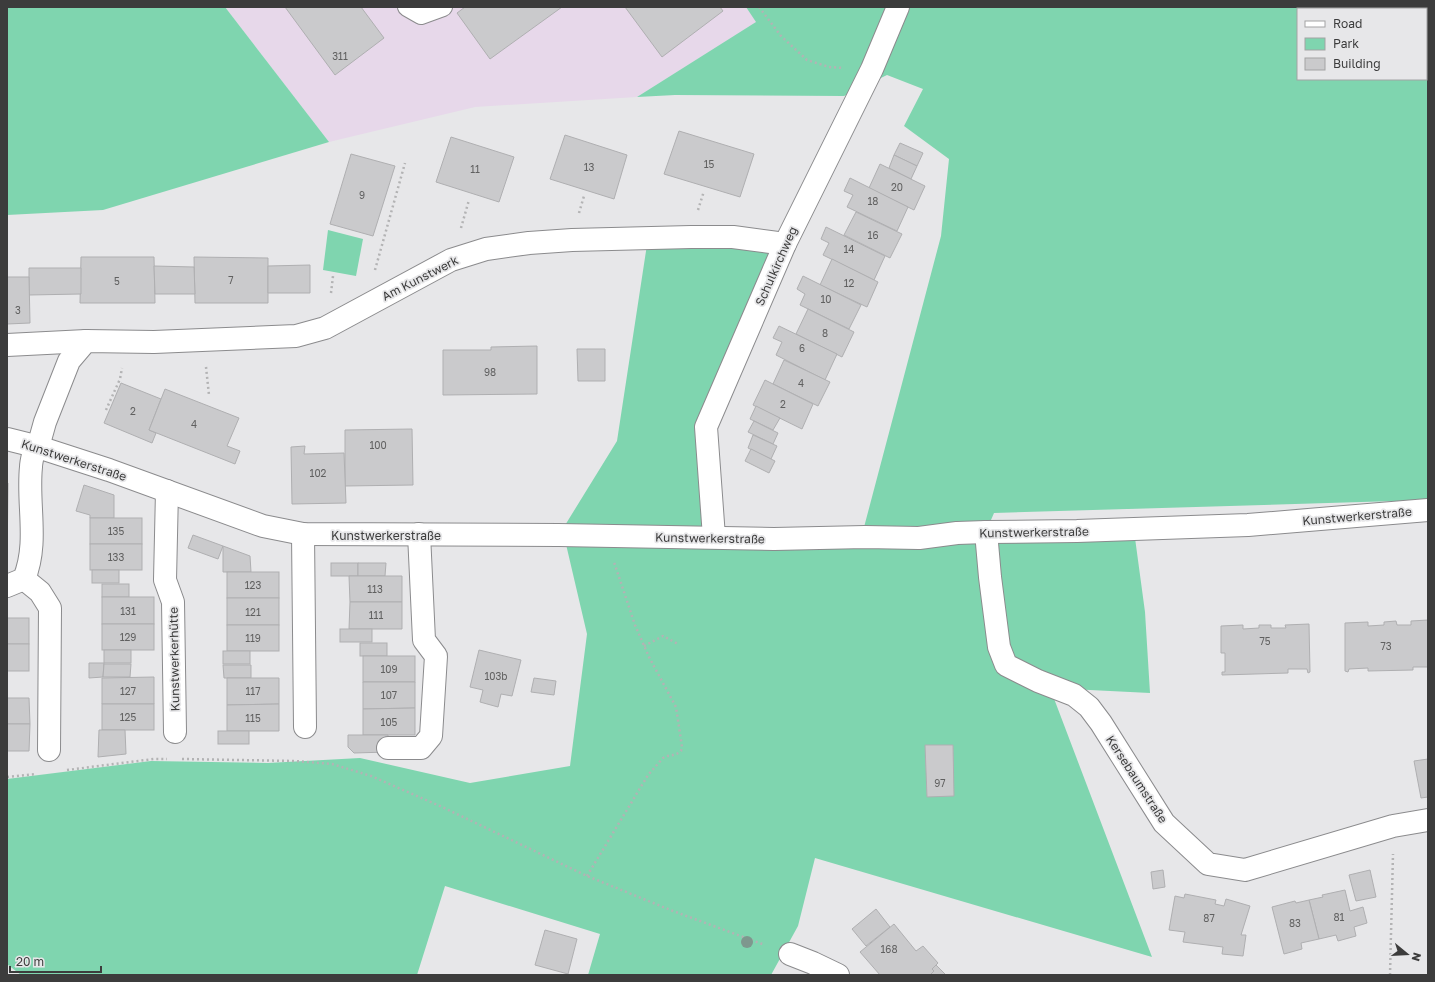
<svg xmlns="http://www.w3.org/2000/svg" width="1435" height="982" font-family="'Golos Text',sans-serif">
<rect width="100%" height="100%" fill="#e7e7e9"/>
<polygon fill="#e7d8ea" points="225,7 746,7 757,22 637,97 475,107 329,142"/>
<g fill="#7fd5af" fill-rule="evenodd">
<polygon points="7,7 225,7 329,142 103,210 7,215"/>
<path d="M746,7H1428V500L994,513L988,527L863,531L941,236L949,159L904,126L923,89L887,75L844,96L675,95L637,97L756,22ZM1298,9H1426V79H1298Z"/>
<polygon points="328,230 363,239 356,276 323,270"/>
<polygon points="648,238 785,244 707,436 709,532 559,535 617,441"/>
<polygon points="1135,538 1145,612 1150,693 1050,688 1152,957 815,858 798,926 771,975 588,975 600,934 445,886 417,975 21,975 7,964 7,779 151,761 268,763 360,758 470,783 570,766 587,634 565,540"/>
</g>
<g fill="#cacacc" stroke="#afafb1">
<polygon points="285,7 361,7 384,38 335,75"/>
<polygon points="465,7 562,7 490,59 457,13"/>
<polygon points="625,7 720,7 723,11 662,57"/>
<polygon points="679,131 754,154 740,197 664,174"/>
<polygon points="565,135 627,155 614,199 550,179"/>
<polygon points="451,137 514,157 499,202 436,182"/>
<polygon points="900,143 923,153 917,166 894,155"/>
<polygon points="351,154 395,166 373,236 330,224"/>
<polygon points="894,155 917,166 911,179 889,168"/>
<polygon points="880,164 925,186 914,210 869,188"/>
<polygon points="850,178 908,207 897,231 847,207 853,195 844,191"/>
<polygon points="856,212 902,234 890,258 844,235"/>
<polygon points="826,227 885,256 874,280 823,255 829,243 821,239"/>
<polygon points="81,257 154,257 155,303 80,303"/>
<polygon points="194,257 268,258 268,303 195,303"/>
<polygon points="832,259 878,282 867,307 820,285"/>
<polygon points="310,265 310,293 268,293 268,266"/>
<polygon points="154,266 194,267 195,294 155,294"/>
<polygon points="29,268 81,268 81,294 29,295"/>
<polygon points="803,276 861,305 849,329 800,305 805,294 797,289"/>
<polygon points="7,277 29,277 30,323 7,324"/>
<polygon points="808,309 854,332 842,357 796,334"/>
<polygon points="779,326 837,354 825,380 776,355 782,342 773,338"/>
<polygon points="537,346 537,394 443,395 443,350 491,350 491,347"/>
<polygon points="577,349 605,349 605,381 578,381"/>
<polygon points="784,360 830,382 818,406 773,384"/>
<polygon points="765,380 813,404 802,429 753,405"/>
<polygon points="121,383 161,399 149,430 156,433 152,443 104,423"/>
<polygon points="165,389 239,418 227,446 240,451 235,464 149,430"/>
<polygon points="756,406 780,418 773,430 750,419"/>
<polygon points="754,421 778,433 773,444 748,432"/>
<polygon points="412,429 413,485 345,486 345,430"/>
<polygon points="753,435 777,446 771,459 748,448"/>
<polygon points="305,446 304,454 344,453 346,503 292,504 291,447"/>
<polygon points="751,449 775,461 769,473 745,461"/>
<polygon points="7,483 8,483 7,567"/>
<polygon points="84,485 114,495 114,518 90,518 90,515 76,511"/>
<rect x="90" y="518" width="52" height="26"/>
<polygon points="193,535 223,546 218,559 188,548"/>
<rect x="90" y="544" width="52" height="26"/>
<polygon points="223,546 250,556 251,572 223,572"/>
<rect x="331" y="563" width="27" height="13"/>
<polygon points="358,563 386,563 385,576 358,576"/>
<rect x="92" y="570" width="27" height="13"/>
<rect x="227" y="572" width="52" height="26"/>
<polygon points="349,576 402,576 402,602 350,602"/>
<rect x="102" y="584" width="27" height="13"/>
<rect x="102" y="597" width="52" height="27"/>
<rect x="227" y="598" width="52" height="27"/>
<polygon points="350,602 402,602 402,629 349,629"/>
<rect x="7" y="618" width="22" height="26"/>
<polygon points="1428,620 1428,667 1413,667 1413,670 1368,671 1368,668 1349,669 1348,672 1345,671 1345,623 1368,622 1368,626 1384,625 1384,622 1396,621 1397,625 1411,625 1411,621"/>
<rect x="102" y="624" width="52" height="26"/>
<polygon points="1309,624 1310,672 1308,673 1307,669 1288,669 1288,673 1222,675 1222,672 1225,672 1225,653 1221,653 1221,626 1243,625 1243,629 1259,628 1259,625 1271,625 1271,628 1286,628 1285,625"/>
<rect x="227" y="625" width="52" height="26"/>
<rect x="340" y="629" width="32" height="13"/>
<rect x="360" y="643" width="27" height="13"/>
<rect x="7" y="644" width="22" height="27"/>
<rect x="104" y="650" width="27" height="13"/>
<polygon points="479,650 521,660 512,696 501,694 498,707 480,702 483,690 470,687"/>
<rect x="223" y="651" width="27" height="13"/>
<rect x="363" y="656" width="52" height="26"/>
<polygon points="89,663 104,663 103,677 89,678"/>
<polygon points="104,664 131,664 130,677 103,677"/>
<polygon points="223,665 251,665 251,678 224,678"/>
<polygon points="154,677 154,704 102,704 102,678"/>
<polygon points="227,678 279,678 279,704 227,705"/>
<polygon points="534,678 556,681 554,695 531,692"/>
<polygon points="363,682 415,682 415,708 363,709"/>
<polygon points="7,698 29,698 30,724 7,724"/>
<rect x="102" y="704" width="52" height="26"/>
<polygon points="279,704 279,731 227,731 227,705"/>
<polygon points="415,708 415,735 363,735 363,709"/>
<polygon points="7,724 30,724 29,751 7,751"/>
<polygon points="99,730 125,730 126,754 98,757"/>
<rect x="218" y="731" width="31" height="13"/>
<polygon points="348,735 388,735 388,752 354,753 348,747"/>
<polygon points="925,745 953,745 954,796 927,797"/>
<polygon points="1428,759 1428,797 1421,798 1414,761"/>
<polygon points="1163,870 1165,887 1153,889 1151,872"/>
<polygon points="1370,870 1376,897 1356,901 1349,875"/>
<polygon points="1345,890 1350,911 1363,907 1367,923 1354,927 1356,936 1338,941 1336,935 1319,939 1309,900 1323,897 1322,895"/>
<polygon points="1185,894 1216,900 1215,904 1224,906 1226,899 1250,906 1241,935 1246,935 1243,956 1222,954 1223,947 1183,942 1185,932 1169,930 1175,896 1184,898"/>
<polygon points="1309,900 1319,939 1301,943 1302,949 1284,954 1272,907 1295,901 1296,903"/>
<polygon points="876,909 890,927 866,946 852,929"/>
<polygon points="894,924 916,951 923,946 938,963 932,969 934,971 930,975 880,975 860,952"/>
<polygon points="545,930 577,939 568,974 535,965"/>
<polygon points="936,965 946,975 930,975 934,971 932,969"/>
</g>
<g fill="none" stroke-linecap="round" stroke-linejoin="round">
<defs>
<polyline id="lane" points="407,7 421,15 443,7"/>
<g id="street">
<polyline points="7,345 86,341"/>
<polyline points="7,439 35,446 109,470 263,526 303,534 559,535 774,539 865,537 919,538 957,533 986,532 1077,531 1248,525 1428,510"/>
<polyline points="38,447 45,422 69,361 86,341 154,342 296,336 325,328 451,260 486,249 529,243 572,240 691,237 733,237 785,244"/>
<polyline points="167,491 165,580 173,602 175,732"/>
<polyline points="986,532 990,577 999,647 1006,665 1038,681 1074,695 1089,707 1101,723 1164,823 1208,864 1245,870 1393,826 1428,820"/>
<polyline points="303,534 305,727"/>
<polyline points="714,537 706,427 785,244 872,69 898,7"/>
<polyline points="24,579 40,592 50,608 49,750"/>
<path d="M7,586L24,579C39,543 27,504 31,467C31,460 34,453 35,446"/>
<polyline points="388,748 421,748 431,736 436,656 424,640 419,534"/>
<polyline points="790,954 813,963 838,975"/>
</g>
</defs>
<use href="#lane" stroke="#8b8b8d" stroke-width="20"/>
<use href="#street" stroke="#8b8b8d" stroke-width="24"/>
<g stroke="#b3b3b4" stroke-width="2.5" stroke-dasharray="2 3" stroke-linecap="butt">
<polyline points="759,7 781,36 807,60 829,67 843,68"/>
<polyline points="698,210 704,191"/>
<polyline points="579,213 584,196"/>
<polyline points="461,228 469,200"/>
<polyline points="375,270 405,163"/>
<polyline points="331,293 333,276"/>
<polyline points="206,367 209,395"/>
<polyline points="106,410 120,379 122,368"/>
<polyline points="644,646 663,636 678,644"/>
<polyline points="182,759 295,761 332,764 371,776 440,806 587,876 673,911 765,945"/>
<polyline points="67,770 154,759 167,759"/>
<polyline points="7,777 36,774"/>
<path d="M587,876L648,775L663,758C669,754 674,757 681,751L682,747L676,707L649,657L635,625L614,562"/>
<polyline points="1390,975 1393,854"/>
</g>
<use href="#lane" stroke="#fff" stroke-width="18"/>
<use href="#street" stroke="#fff" stroke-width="22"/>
</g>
<circle fill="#7e988e" cx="747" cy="942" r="6"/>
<g text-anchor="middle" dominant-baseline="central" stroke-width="3.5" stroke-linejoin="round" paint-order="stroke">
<g font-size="10" fill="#606060">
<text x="340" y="56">311</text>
<text x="709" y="164">15</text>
<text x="589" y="167">13</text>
<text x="475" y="169">11</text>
<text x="897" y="187">20</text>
<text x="362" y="195">9</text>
<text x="873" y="201">18</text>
<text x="873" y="235">16</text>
<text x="849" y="249">14</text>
<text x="231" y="280">7</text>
<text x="117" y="281">5</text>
<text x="849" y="283">12</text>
<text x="826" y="299">10</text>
<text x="18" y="310">3</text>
<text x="825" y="333">8</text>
<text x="802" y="348">6</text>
<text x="490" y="372">98</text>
<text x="801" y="383">4</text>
<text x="783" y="404">2</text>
<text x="133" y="411">2</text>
<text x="194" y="424">4</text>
<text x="378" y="445">100</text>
<text x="318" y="473">102</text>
<text x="116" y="531">135</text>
<text x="116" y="557">133</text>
<text x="253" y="585">123</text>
<text x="375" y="589">113</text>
<text x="128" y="611">131</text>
<text x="253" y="612">121</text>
<text x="376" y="615">111</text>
<text x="128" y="637">129</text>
<text x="253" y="638">119</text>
<text x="1265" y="641">75</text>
<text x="1386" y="646">73</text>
<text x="389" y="669">109</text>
<text x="496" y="676">103b</text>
<text x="128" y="691">127</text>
<text x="253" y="691">117</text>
<text x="389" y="695">107</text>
<text x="128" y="717">125</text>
<text x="253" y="718">115</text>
<text x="389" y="722">105</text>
<text x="940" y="783">97</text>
<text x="1339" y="917">81</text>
<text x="1209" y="918">87</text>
<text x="1295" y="923">83</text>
<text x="889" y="949">168</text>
</g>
<g font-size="12" fill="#3c3c3c" stroke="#e7e7e9">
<text transform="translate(776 266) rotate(-66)">Schulkirchweg</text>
<text transform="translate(420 278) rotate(-27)">Am Kunstwerk</text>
<text transform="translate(74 460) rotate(18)">Kunstwerkerstraße</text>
<text transform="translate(1357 516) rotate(-5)">Kunstwerkerstraße</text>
<text transform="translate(1034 532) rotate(-1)">Kunstwerkerstraße</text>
<text x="386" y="535">Kunstwerkerstraße</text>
<text transform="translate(710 538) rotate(1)">Kunstwerkerstraße</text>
<text transform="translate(174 659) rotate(-91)">Kunstwerkerhütte</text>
<text transform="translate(1137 779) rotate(57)">Kersebaumstraße</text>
</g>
</g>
<rect width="1435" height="982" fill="none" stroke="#3c3c3c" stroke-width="16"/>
<rect x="1297" y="8" width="130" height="72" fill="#e7e7e9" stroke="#a3a3a4"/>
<rect x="1305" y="21" width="20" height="6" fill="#ffffff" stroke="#a3a3a4"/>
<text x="1333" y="28" font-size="12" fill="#3c3c3c">Road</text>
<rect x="1305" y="38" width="20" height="12" fill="#7fd5af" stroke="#a3a3a4"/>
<text x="1333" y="48" font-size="12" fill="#3c3c3c">Park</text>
<rect x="1305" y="58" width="20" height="12" fill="#cacacc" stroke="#a3a3a4"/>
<text x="1333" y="68" font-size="12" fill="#3c3c3c">Building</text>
<g transform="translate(1407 954) rotate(108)" stroke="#e7e7e9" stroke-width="3" paint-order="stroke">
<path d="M0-3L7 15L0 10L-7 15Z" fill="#3c3c3c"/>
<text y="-6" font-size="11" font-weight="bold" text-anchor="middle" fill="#3c3c3c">N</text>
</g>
<path d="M10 966v6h91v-6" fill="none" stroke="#3c3c3c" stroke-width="2"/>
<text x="16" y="966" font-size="12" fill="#3c3c3c" stroke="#e7e7e9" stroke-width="3" paint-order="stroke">20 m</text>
</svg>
